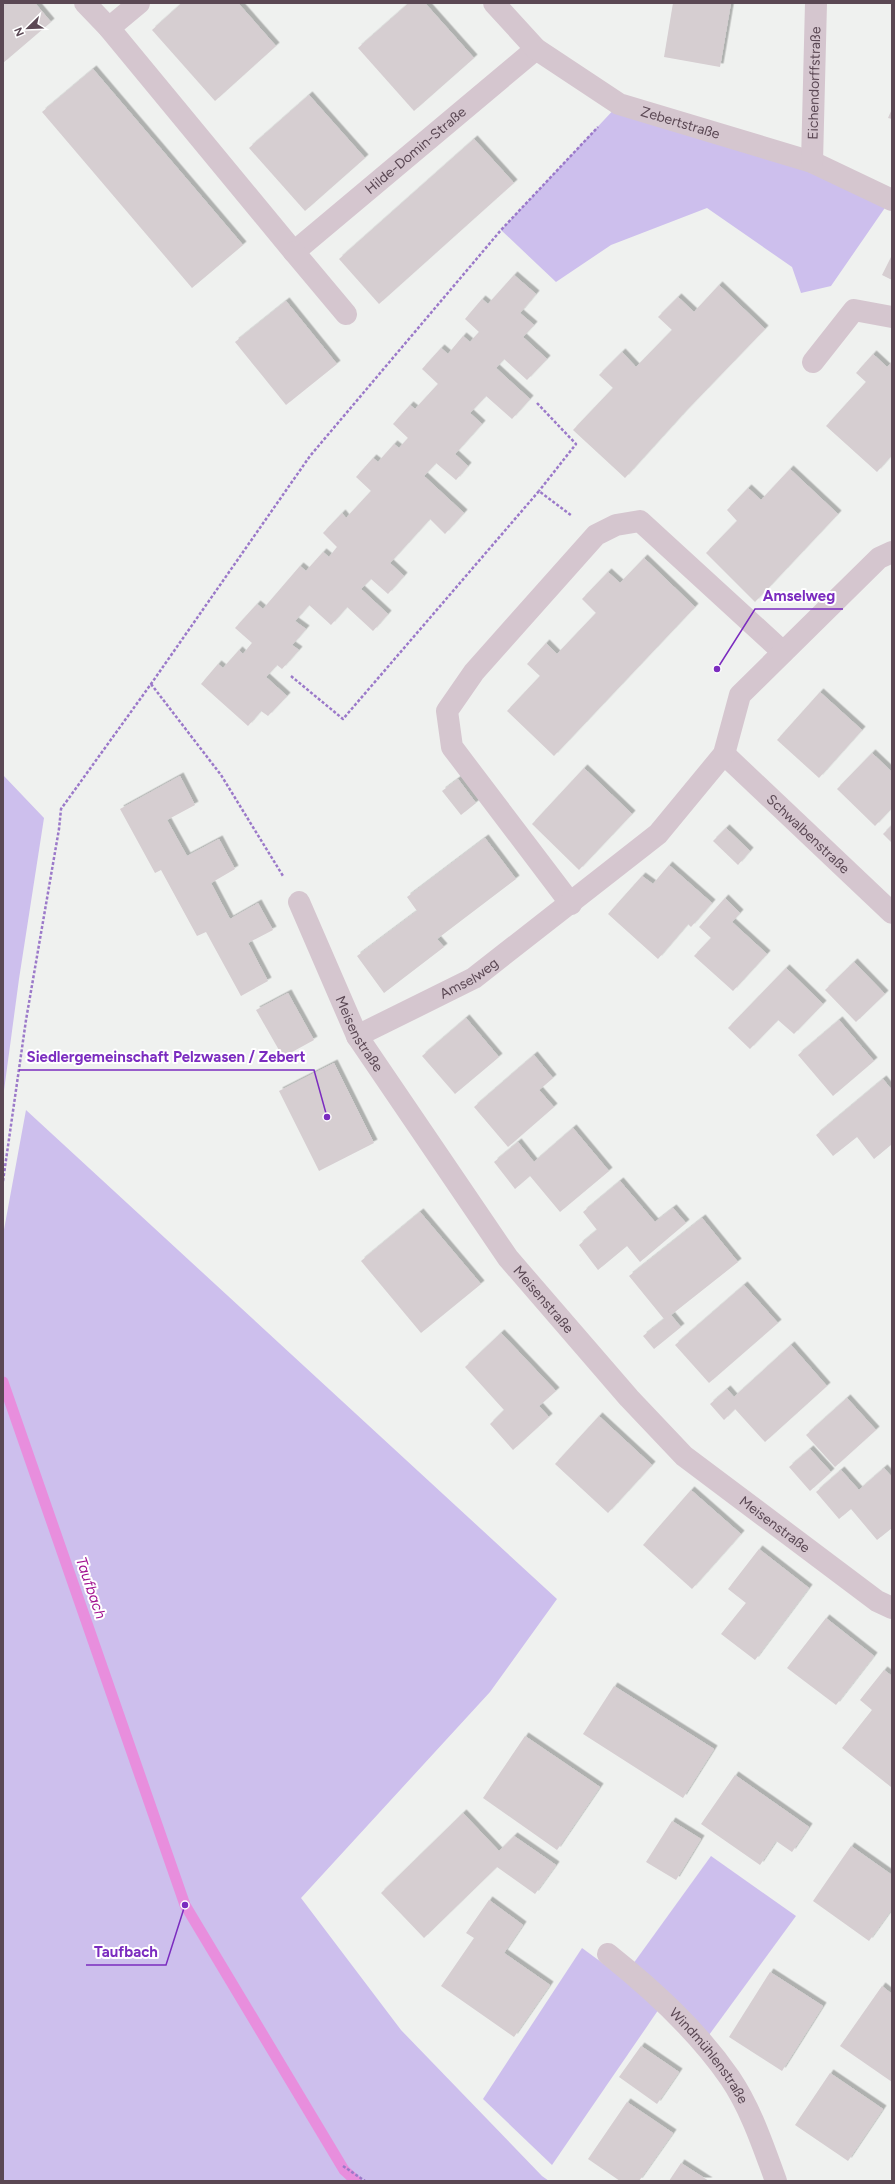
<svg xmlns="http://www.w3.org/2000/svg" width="895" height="2184" font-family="Figtree,sans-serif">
<defs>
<filter id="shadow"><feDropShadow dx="3.5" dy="-3.5" stdDeviation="0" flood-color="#0004"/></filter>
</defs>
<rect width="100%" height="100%" fill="#eff1ef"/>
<g fill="#cdbfed">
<polygon points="619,104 891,199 831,286 801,293 792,267 707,208 611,245 556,282 501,230"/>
<polygon points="3,775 44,818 19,979 3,1098"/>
<polygon points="26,1110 557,1599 490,1692 301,1898 401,2030 542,2176 549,2181 3,2181 3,1235"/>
<polygon points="711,1856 796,1916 709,2035 633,1964"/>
<polygon points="582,1948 661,2006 552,2165 483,2099"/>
</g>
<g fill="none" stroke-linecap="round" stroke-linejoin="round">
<polyline stroke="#e88edd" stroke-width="11" points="3,1382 185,1905 344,2170 356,2181"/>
</g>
<g fill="#d6ced1" filter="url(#shadow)">
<polygon points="3,3 35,3 51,22 3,63"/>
<polygon points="182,3 238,3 276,46 215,101 152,30"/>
<polygon points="409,3 425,3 474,58 414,111 358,48"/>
<polygon points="673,3 731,3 720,67 664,57"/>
<polygon points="93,69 243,245 192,288 42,112"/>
<polygon points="309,95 365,158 305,211 249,148"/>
<polygon points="892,109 892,119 888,118"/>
<polygon points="474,139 514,183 379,304 339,259"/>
<polygon points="892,255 892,280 882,275"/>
<polygon points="514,275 536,294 520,313 534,325 523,337 547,359 527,380 504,359 496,368 530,399 512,419 486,396 470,413 482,424 455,454 468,466 456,480 436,463 424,476 464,513 445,534 430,519 390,563 404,576 388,594 371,579 361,589 388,614 373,631 347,607 331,625 309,605 295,621 306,629 292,645 299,650 282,669 277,665 266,677 287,696 268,716 261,711 248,726 201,684 218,664 223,668 239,650 243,654 252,643 235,628 257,604 263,609 300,566 306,571 323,552 329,557 337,547 323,533 342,513 346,518 371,491 356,477 373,458 378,462 394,444 399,448 408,438 393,424 410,405 415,409 438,384 422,369 441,348 448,354 463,336 470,342 479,332 465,319 482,299 488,304"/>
<polygon points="719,285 765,329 684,413 625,478 573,430 613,388 599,375 622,352 636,367 672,330 658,317 678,297 694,312"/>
<polygon points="286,301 337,364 286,405 235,342"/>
<polygon points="873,354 887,367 892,362 892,455 877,472 826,426 866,382 856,373"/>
<polygon points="790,469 838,514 755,602 706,553 737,521 727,510 748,488 761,500"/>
<polygon points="644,558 695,607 554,756 507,711 540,676 527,664 546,643 557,654 596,613 582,599 608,572 620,583"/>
<polygon points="820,692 862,730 819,778 777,740"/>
<polygon points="872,753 892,772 892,808 875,826 837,789"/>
<polygon points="584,768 632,814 579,870 532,824"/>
<polygon points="180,776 195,805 167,820 187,856 219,839 235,869 211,883 230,919 258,903 273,930 248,943 268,981 241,996 206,932 197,936 161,870 155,873 120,809"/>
<polygon points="458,779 476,803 461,815 442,791"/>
<polygon points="892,825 892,843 883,834"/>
<polygon points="726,828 750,851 738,865 713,841"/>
<polygon points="485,838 516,879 437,939 444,947 384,993 357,956 417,911 407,897"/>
<polygon points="669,865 712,903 691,927 688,924 658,959 608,914 642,876 653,884"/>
<polygon points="725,898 740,913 732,922 767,954 733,991 694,956 711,938 699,927"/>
<polygon points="854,962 885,994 856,1022 825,990"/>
<polygon points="786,968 823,1004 794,1034 778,1020 750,1049 728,1028"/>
<polygon points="288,993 314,1040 283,1057 256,1010"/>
<polygon points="466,1018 499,1057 455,1094 422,1056"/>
<polygon points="839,1020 874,1061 833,1096 798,1055"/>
<polygon points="534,1055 553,1078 539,1090 554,1107 508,1147 474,1107"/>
<polygon points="334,1063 374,1143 319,1171 279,1091"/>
<polygon points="883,1079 892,1090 892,1144 874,1159 857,1137 833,1156 816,1135"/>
<polygon points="573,1128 609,1171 560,1212 530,1176 515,1189 494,1162 518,1142 534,1162"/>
<polygon points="620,1181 655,1222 673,1208 686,1223 640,1262 627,1246 598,1270 579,1245 597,1230 583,1212"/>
<polygon points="420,1212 481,1284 421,1333 361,1261"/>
<polygon points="702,1218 738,1262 671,1315 681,1327 654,1349 643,1336 664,1319 629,1276"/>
<polygon points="744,1285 778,1323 709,1383 675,1345"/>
<polygon points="501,1333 556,1391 539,1406 549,1417 513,1450 490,1424 504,1410 465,1367"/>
<polygon points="791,1345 827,1386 765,1442 735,1409 724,1420 710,1404 727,1389 734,1397"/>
<polygon points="847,1398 876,1430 835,1467 806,1435"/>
<polygon points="599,1416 652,1465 608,1513 555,1464"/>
<polygon points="810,1449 831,1472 810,1491 789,1467"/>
<polygon points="884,1468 892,1477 892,1528 877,1540 851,1509 839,1519 816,1492 841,1470 859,1490"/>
<polygon points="691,1490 741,1534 692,1589 643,1545"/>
<polygon points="759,1549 809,1588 755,1660 721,1634 746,1603 728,1589"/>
<polygon points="826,1618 874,1656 836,1705 787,1668"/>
<polygon points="884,1670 892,1676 891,1787 842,1748 872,1710 860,1700"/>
<polygon points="614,1686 714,1749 683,1798 583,1734"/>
<polygon points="525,1736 600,1787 557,1850 483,1798"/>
<polygon points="735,1775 809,1827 792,1852 776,1841 760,1865 701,1824"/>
<polygon points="463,1813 499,1851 514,1836 556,1865 535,1894 497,1867 424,1938 381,1893"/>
<polygon points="672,1821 701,1839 676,1880 646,1862"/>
<polygon points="851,1846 892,1875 892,1909 869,1941 813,1901"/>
<polygon points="489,1900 523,1925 504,1953 550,1985 514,2037 441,1986 474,1938 466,1933"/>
<polygon points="770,1972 823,2006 782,2071 729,2037"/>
<polygon points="882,1986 892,1994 892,2082 840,2046"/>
<polygon points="641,2046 679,2072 657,2104 619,2077"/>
<polygon points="830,2073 883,2109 848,2161 795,2125"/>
<polygon points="627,2102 673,2133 639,2181 620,2181 588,2159"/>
<polygon points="681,2163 709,2181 669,2181"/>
</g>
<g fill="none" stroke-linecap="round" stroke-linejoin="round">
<g stroke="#9b79c9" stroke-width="2.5" stroke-dasharray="3 2" stroke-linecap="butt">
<polyline points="537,403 576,444 539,491"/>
<polyline points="291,676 343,719 539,491 572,516"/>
<polyline points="151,684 221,775 283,876"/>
<polyline points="3,1181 26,1020 59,829 61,809 151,684 310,456 501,230 598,127"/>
<polyline points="343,2166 365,2181"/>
</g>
<g stroke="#d5c6cf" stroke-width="22">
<polyline points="85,3 109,28"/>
<path id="s1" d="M139,3L109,28L294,252L536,49"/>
<path id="s2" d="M494,3L536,49L619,104L812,162L892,200"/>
<path id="s3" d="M812,162L816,3"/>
<polyline points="294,252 346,314"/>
<polyline points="813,362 854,310 892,317"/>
<path id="s4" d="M724,754L892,913"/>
<path id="s5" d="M299,902L357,1036L508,1258L629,1398L684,1456L877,1601L892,1608"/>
<polyline points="571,904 452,747 447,711 474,672 596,535 616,525 640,521 783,652"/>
<path id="s6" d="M357,1036L474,978L658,834L724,754L740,695L879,558L892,552"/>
<path id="s7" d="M608,1954C653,1990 697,2030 730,2078C751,2109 763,2146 776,2181"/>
</g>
</g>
<g text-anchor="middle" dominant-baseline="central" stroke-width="4" stroke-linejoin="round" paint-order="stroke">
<g font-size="14" fill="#5b4854" stroke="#fff">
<text stroke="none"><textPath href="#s3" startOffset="79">Eichendorffstraße</textPath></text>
<text stroke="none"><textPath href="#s2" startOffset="226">Zebertstraße</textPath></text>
<text stroke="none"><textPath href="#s1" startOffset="488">Hilde-Domin-Straße</textPath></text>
<text stroke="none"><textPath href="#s4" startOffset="116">Schwalbenstraße</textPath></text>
<text stroke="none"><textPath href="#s6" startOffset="126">Amselweg</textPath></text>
<text stroke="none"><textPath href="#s5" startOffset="145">Meisenstraße</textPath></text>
<text stroke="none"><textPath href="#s5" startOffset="469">Meisenstraße</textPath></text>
<text stroke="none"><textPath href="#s5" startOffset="793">Meisenstraße</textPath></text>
<text stroke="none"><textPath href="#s7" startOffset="144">Windmühlenstraße</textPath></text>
</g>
<g font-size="15" font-style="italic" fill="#a31391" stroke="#fff">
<text transform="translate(91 1588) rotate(71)">Taufbach</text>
</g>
</g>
<path fill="none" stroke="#7b2cbf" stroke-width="1.5" d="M717 669L755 609H843M327 1117L314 1070H19M185 1905L166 1965H86"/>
<g fill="#7b2cbf" stroke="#fff" stroke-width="1.5">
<circle cx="717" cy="669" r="4"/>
<circle cx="327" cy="1117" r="4"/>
<circle cx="185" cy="1905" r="4"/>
</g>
<g font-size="15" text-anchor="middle" font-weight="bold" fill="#7b2cbf" stroke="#fff" stroke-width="4" stroke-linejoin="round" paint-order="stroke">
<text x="799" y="601">Amselweg</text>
<text x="166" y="1062">Siedlergemeinschaft Pelzwasen / Zebert</text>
<text x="126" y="1957">Taufbach</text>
</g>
<rect width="895" height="2184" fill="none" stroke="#5b4854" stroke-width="8"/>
<g transform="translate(28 28) rotate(247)" stroke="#ffffff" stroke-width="3" paint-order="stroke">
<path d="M0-3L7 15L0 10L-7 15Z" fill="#5b4854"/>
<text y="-6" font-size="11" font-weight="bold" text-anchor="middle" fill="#5b4854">N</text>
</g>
</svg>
